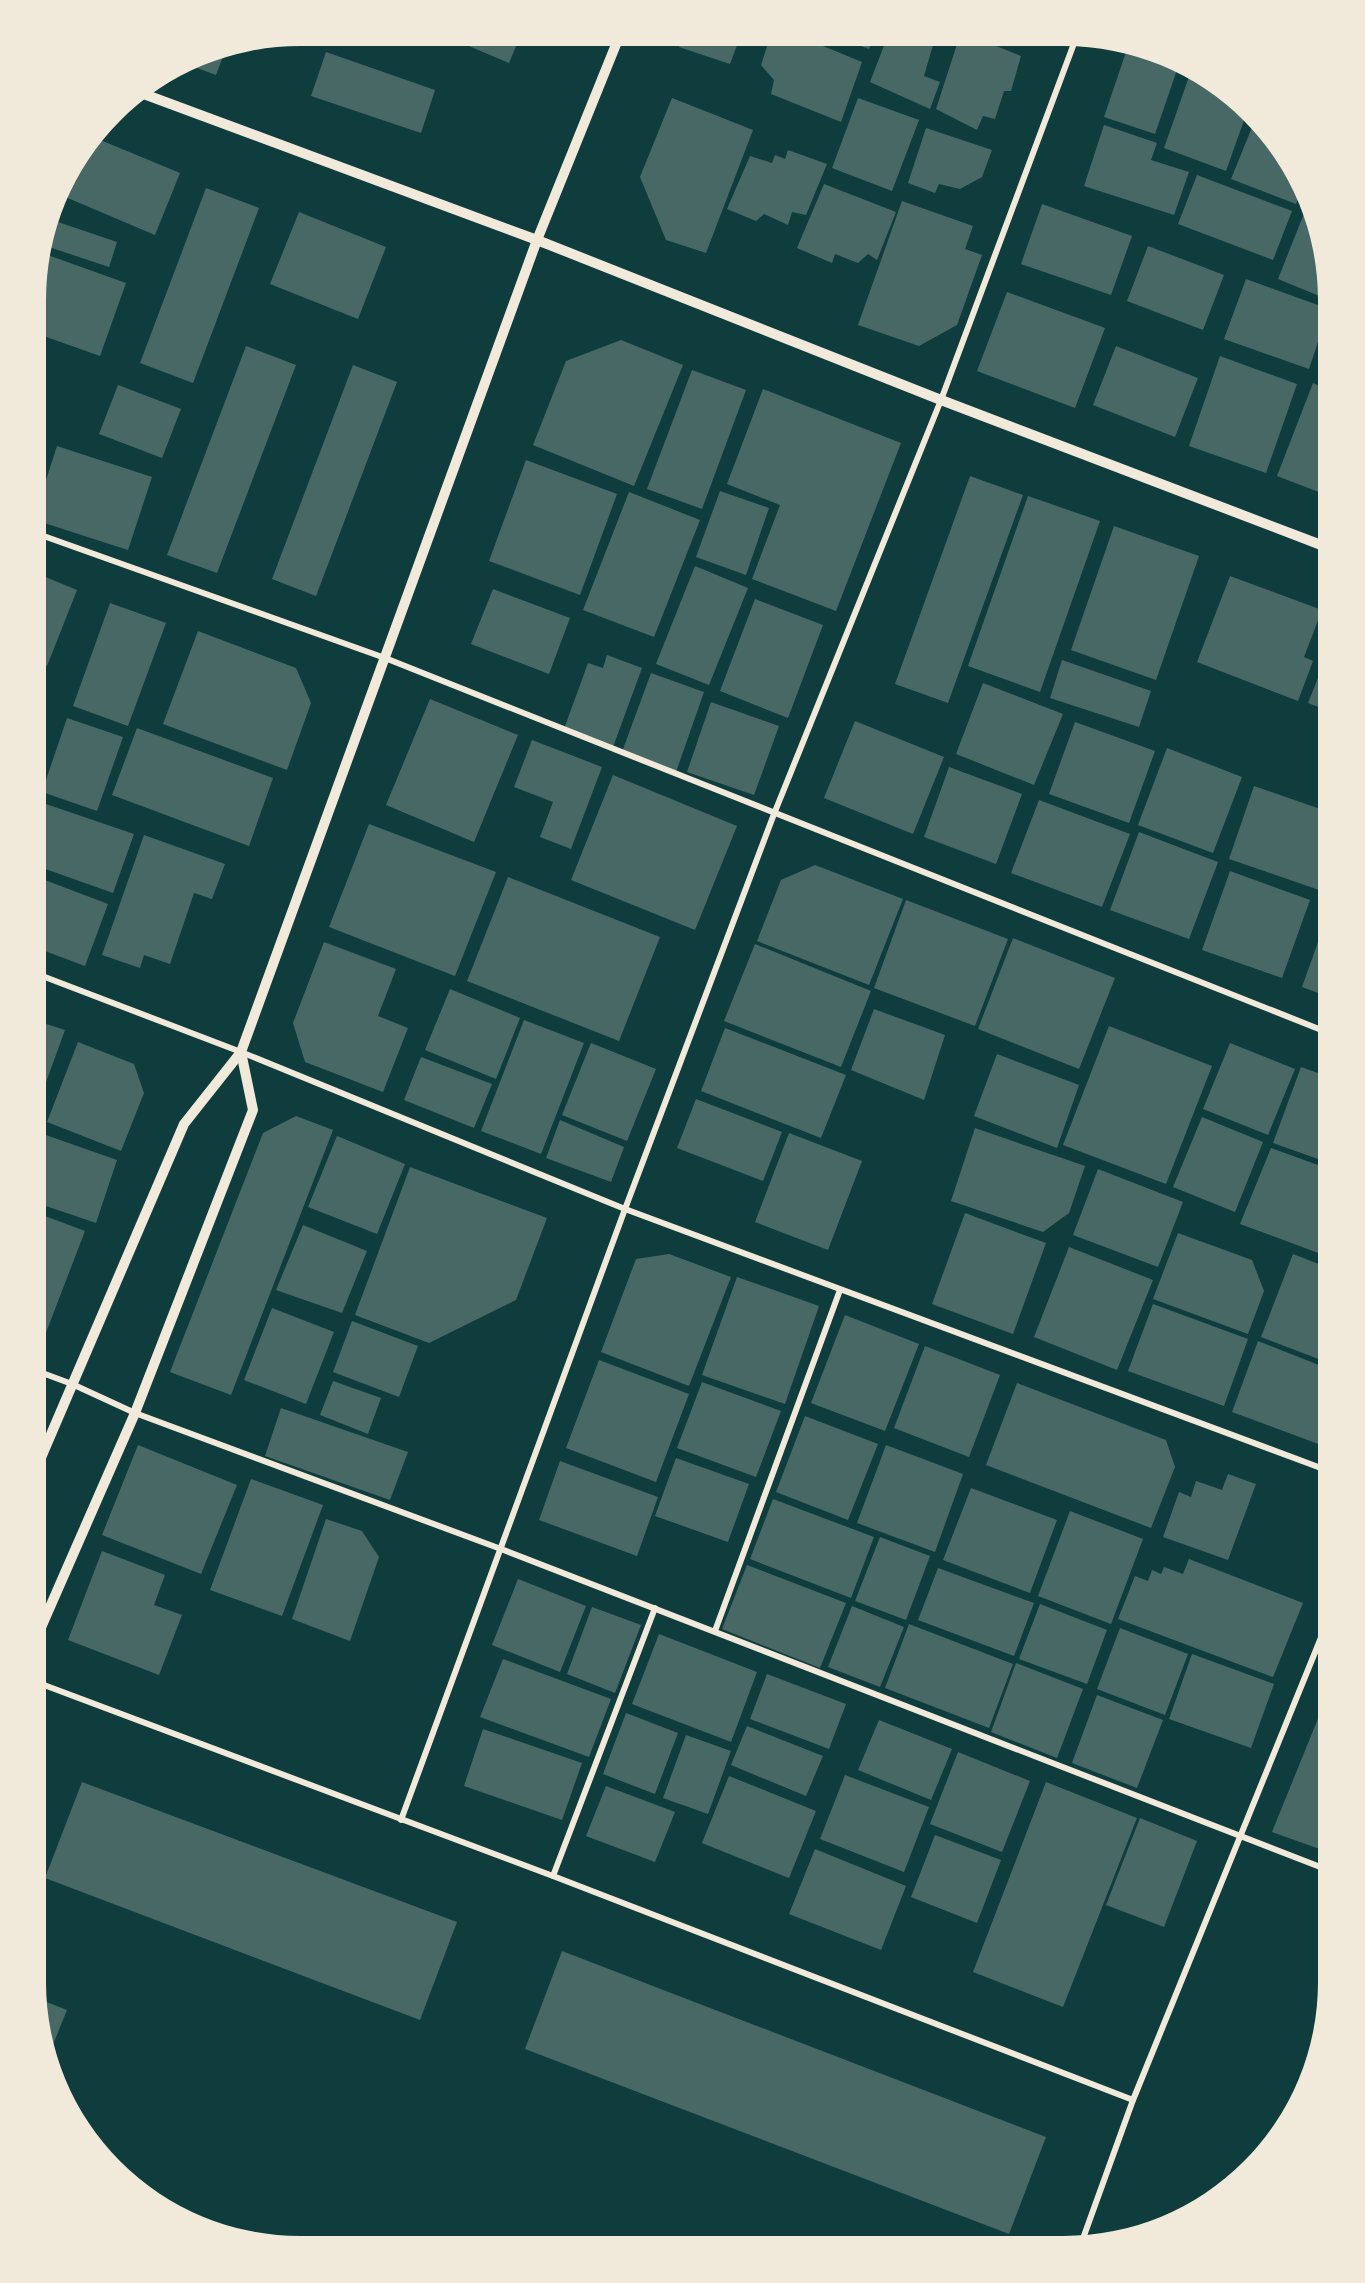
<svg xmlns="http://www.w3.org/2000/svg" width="1365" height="2283" font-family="'Golos Text',sans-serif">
<rect width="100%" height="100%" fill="#0f3d3e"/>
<g fill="#486865">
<polygon points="445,36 447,36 520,37 509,63"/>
<polygon points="683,37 740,37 730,64 679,47"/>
<polygon points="770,37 801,37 862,62 841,122 771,94 774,80 761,65"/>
<polygon points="840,38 874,38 869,49"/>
<polygon points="887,38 935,38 924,76 940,82 930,109 870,82"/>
<polygon points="959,38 976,38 1021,56 1011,91 1004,91 995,119 983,116 977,130 936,109"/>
<polygon points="1128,46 1166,56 1179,64 1155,134 1104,117"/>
<polygon points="225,51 216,75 186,64 200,56"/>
<polygon points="326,52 435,90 421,133 311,96"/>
<polygon points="1191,71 1226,91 1247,112 1226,171 1164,148"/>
<polygon points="672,98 753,130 706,253 666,240 640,177"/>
<polygon points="858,98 919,120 892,191 832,168"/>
<polygon points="1255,120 1274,140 1302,188 1296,204 1231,179"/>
<polygon points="1104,125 1157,143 1151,160 1189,172 1174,215 1084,186"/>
<polygon points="926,128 992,150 982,177 960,189 939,184 935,193 908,183"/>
<polygon points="98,139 180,173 155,235 63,196 73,171"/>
<polygon points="788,150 827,164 806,215 792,212 788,225 764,214 756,221 727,209 750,156 772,163 775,155 785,159"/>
<polygon points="1197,175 1292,211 1273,260 1178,224"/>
<polygon points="824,184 896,212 877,260 868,254 858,263 835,254 832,263 797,248"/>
<polygon points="206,188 259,208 193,383 140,363"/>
<polygon points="902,201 973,226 965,249 982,255 957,325 919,346 858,325"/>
<polygon points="1309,201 1329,300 1278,279"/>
<polygon points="1042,204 1132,236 1111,295 1021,264"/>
<polygon points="299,212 386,247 358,319 270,284"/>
<polygon points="58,222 117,242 109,267 49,247"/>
<polygon points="1148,246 1224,275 1203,330 1127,301"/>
<polygon points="42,253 126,283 100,356 38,334 38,267"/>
<polygon points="1246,279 1329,309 1309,369 1224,339"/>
<polygon points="1007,292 1105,328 1075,408 977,371"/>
<polygon points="621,340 683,365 634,486 533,445 566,361"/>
<polygon points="246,346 296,365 217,573 167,555"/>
<polygon points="1116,346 1198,378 1175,437 1093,405"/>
<polygon points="1220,356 1297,384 1266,473 1189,446"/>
<polygon points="353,365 397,382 316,596 272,579"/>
<polygon points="692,370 746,390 702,509 647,489"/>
<polygon points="1313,383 1329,390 1329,496 1277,476"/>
<polygon points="118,385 181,409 162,458 99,434"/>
<polygon points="763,389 901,443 836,611 752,579 780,505 727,484"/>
<polygon points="57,446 152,477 128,550 38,521 38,505"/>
<polygon points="526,460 617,494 580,595 489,561"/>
<polygon points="970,476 1023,495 948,703 895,684"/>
<polygon points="720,491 769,508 746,575 696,557"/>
<polygon points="629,492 700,520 654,637 583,610"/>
<polygon points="1028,496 1100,521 1040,692 968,666"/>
<polygon points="1114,526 1199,556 1156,680 1071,650"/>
<polygon points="695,566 748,588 709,685 656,664"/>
<polygon points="38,574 77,590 47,666 38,662"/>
<polygon points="1230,576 1322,610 1304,657 1313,661 1298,701 1197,662"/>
<polygon points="493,589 570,618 549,674 471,644"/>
<polygon points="755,599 823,625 788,718 720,691"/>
<polygon points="110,603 166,623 128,726 73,706"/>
<polygon points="198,631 296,668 311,703 287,770 163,724"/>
<polygon points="607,655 642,668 613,747 564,729 588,663 603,668"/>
<polygon points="1062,660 1151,691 1139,727 1050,698"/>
<polygon points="1324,663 1329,665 1329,711 1308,703"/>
<polygon points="651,673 704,692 676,772 622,752"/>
<polygon points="983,683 1063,714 1034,785 956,754"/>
<polygon points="430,699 518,735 474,842 386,805"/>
<polygon points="711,702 779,726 754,795 687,772"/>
<polygon points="67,718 123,737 97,811 42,792"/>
<polygon points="855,721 944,757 913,834 824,798"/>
<polygon points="1075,722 1155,751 1129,823 1049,794"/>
<polygon points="137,728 273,778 249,846 112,795"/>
<polygon points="532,740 602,767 571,849 540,837 553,802 514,787"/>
<polygon points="1167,748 1242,777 1213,853 1138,825"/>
<polygon points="949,767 1022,794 996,864 924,837"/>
<polygon points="613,775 737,826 695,930 571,880"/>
<polygon points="1254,786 1329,812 1329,863 1319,890 1229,859"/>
<polygon points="1039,800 1130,834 1102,907 1011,873"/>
<polygon points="40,802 134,834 113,893 37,866 38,810"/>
<polygon points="369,824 496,872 455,976 329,927"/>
<polygon points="1139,832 1218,862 1189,939 1110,910"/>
<polygon points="144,835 225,864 212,899 194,893 170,964 144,955 140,968 102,955"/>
<polygon points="815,865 903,899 869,985 757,941 781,880"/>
<polygon points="1230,871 1310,900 1282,978 1202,950"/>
<polygon points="37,877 108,904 85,966 37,948"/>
<polygon points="508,877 660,937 619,1041 467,981"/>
<polygon points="906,900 1008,939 975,1026 874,988"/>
<polygon points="1328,914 1329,914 1329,997 1302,987"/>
<polygon points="1013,938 1115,978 1079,1069 978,1029"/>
<polygon points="324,942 396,969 378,1016 408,1028 383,1092 305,1062 293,1023"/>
<polygon points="755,944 871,991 841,1067 724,1021"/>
<polygon points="450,989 520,1018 496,1079 425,1050"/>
<polygon points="874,1009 945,1035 924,1100 851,1070"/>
<polygon points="524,1020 584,1043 541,1154 481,1131"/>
<polygon points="37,1021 65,1030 37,1107"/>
<polygon points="1109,1026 1212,1066 1166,1184 1063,1145"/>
<polygon points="725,1028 846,1075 821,1138 701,1091"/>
<polygon points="78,1042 134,1064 144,1093 121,1151 47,1122"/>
<polygon points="591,1043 656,1069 627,1141 562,1115"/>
<polygon points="1230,1043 1295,1069 1268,1135 1203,1109"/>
<polygon points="997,1054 1079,1085 1057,1148 974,1116"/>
<polygon points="421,1057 492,1084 474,1128 404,1100"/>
<polygon points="1301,1067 1329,1077 1329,1163 1273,1143"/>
<polygon points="696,1099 782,1132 763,1181 677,1148"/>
<polygon points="296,1116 333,1130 231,1395 170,1372 263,1133"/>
<polygon points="1202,1117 1263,1142 1235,1212 1173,1187"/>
<polygon points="560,1120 624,1147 611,1182 546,1158"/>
<polygon points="975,1128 1085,1166 1069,1213 1043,1232 951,1201"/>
<polygon points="789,1133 862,1161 828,1250 755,1222"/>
<polygon points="43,1134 117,1160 96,1223 37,1203 37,1153"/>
<polygon points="337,1136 405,1164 377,1234 308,1207"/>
<polygon points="1271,1148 1329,1169 1329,1257 1240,1224"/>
<polygon points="410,1167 547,1218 516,1300 429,1343 355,1315"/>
<polygon points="1098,1169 1183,1202 1158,1267 1073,1235"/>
<polygon points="37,1213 85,1231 37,1356"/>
<polygon points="965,1213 1046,1243 1013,1334 932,1304"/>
<polygon points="303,1225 367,1251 342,1313 276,1290"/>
<polygon points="1178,1233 1252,1260 1264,1291 1248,1334 1153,1299"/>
<polygon points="1069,1247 1153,1280 1117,1370 1034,1337"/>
<polygon points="669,1254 731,1277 689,1386 601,1352 636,1259"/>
<polygon points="1293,1254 1329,1268 1329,1363 1261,1337"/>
<polygon points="737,1277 819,1306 785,1404 702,1375"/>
<polygon points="1153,1304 1248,1339 1224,1406 1128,1371"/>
<polygon points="272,1308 334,1332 306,1404 244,1380"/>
<polygon points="845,1315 919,1344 885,1431 811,1403"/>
<polygon points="352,1321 418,1346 399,1397 333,1372"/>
<polygon points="1258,1341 1329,1369 1329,1448 1232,1412"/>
<polygon points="925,1346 1000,1375 969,1457 894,1428"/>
<polygon points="599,1360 689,1394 656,1482 566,1448"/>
<polygon points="333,1381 381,1398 368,1434 320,1415"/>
<polygon points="702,1382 781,1411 756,1477 677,1448"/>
<polygon points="1017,1383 1166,1440 1175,1467 1151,1528 986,1465"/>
<polygon points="281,1408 408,1452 390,1500 265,1456"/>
<polygon points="805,1416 878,1444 848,1520 776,1492"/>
<polygon points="138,1445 237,1485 201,1574 102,1535"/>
<polygon points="886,1445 963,1474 935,1552 857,1523"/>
<polygon points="676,1458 749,1484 728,1542 655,1516"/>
<polygon points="560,1461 658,1497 637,1556 539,1520"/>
<polygon points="1228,1474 1256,1484 1228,1560 1163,1537 1179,1492 1191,1497 1196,1481 1222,1490"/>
<polygon points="251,1479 323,1505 282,1616 210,1590"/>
<polygon points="971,1488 1057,1520 1030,1593 943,1560"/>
<polygon points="773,1499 874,1537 851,1598 750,1559"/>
<polygon points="1070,1511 1143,1539 1111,1624 1038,1596"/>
<polygon points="326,1519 362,1531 379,1557 350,1641 292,1619"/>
<polygon points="880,1537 930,1556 906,1620 855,1601"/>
<polygon points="102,1551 165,1575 154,1605 182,1615 159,1675 68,1640"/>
<polygon points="1189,1559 1303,1603 1273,1677 1118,1619 1135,1576 1148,1581 1152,1570 1161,1574 1164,1567 1183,1574"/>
<polygon points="747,1565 846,1603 820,1668 722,1629"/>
<polygon points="938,1568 1034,1603 1014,1656 918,1620"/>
<polygon points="518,1579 586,1606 560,1672 492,1645"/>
<polygon points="1040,1604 1107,1630 1087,1684 1019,1659"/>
<polygon points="852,1606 904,1627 880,1687 828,1667"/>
<polygon points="592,1607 641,1625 615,1693 567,1674"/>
<polygon points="909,1624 1013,1664 989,1728 885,1688"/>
<polygon points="1120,1628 1188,1654 1165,1715 1097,1689"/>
<polygon points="659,1634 757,1672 731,1742 632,1704"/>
<polygon points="1192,1654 1274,1684 1251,1748 1169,1719"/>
<polygon points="503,1659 611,1699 589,1757 480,1717"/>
<polygon points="1016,1663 1083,1689 1057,1758 991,1732"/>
<polygon points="767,1674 846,1704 829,1749 750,1719"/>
<polygon points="1328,1694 1329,1694 1328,1852 1272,1832"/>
<polygon points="1097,1695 1163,1720 1137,1788 1072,1763"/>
<polygon points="626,1713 678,1733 655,1794 603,1774"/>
<polygon points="879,1720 952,1749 931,1800 858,1770"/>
<polygon points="747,1726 823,1756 806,1796 731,1765"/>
<polygon points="483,1729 582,1763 562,1820 464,1786"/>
<polygon points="686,1735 731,1751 708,1814 663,1798"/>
<polygon points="958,1752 1030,1781 1002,1852 930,1824"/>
<polygon points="845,1775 929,1807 904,1872 820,1839"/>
<polygon points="729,1776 816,1811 789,1878 702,1843"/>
<polygon points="82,1782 457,1922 420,2020 45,1878"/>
<polygon points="1046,1782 1137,1818 1063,2007 973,1972"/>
<polygon points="606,1786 675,1812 655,1862 586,1836"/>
<polygon points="1140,1818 1197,1841 1164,1927 1106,1905"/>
<polygon points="935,1835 1001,1860 977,1923 911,1897"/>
<polygon points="815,1849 906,1886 881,1950 789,1914"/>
<polygon points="562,1951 1046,2137 1009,2234 525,2049"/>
<polygon points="39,1999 67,2010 50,2052"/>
<polygon points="157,2201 269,2244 269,2245 200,2227"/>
</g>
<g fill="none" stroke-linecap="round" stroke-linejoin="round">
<g stroke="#f1e9da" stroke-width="6">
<polyline points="38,534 385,658 1329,1033"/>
<polyline points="37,974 241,1052 625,1209 1329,1471"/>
<polyline points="37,1371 72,1384 135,1413 501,1549 1328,1870"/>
<polyline points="715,1631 840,1290"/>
<polyline points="36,1682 553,1876 1133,2100"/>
<polyline points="401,1820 625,1209 774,814 941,400 1076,38"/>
<polyline points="553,1876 655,1608"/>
<polyline points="1081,2244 1133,2100 1329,1618"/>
</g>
<g stroke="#f1e9da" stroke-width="10">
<polyline points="141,93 537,240 941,400 1329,548"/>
<polyline points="37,1467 184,1124 241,1052 537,240 619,37"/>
<polyline points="36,1639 135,1413 253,1110 241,1052"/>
</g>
</g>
<path d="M0 0H1365V2283H0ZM300 46H1064A254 254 0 0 1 1318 300V1982A254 254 0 0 1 1064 2236H300A254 254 0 0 1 46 1982V300A254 254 0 0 1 300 46Z" fill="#f1e9da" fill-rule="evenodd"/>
</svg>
